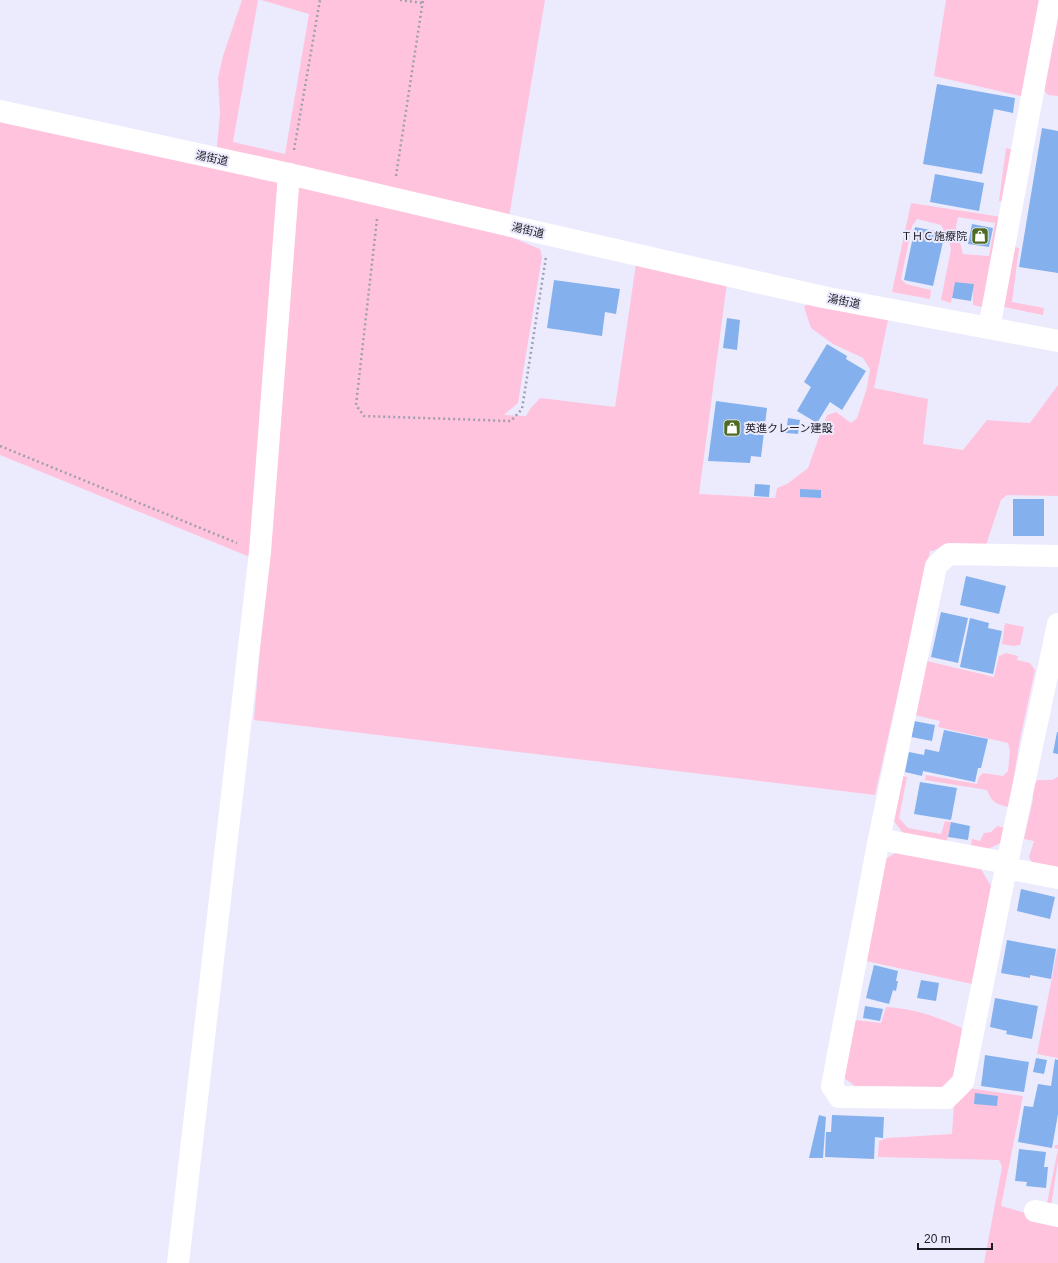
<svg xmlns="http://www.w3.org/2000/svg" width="1058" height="1263" font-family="Arial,'Noto Sans JP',sans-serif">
<rect width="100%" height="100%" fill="#ecebfe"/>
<g fill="#ffc3dd" fill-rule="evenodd">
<polygon points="242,0 258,0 233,142 285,154 309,14 261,0 545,0 506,235 540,249 542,257 518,403 504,415 526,416 530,409 540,398 615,407 636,264 727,283 699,494 775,498 777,488 787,484 808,468 827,415 836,412 851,423 857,418 867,388 870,369 863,358 833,344 811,328 804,307 812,300 888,320 874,388 928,399 923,444 963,450 987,420 1030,423 1058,385 1058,496 1007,495 1001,500 986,545 944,545 933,551 930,551 875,795 254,720 273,489 250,557 0,455 0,117 217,147 220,113 218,78 223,56"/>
<polygon points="946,0 1045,0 1029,98 934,76"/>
<polygon points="1058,6 1058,96 1048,95 1043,89"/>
<polygon points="1006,148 1013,150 1006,202 999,201"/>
<path d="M911,203L1002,217L986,308L973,305V284L955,282L951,303L941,300L951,249L948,238L941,225L917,219L912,226L901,279L906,284L931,290L930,299L892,292ZM958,217L995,223L989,256L963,254L956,227Z"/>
<polygon points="1015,247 1019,248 1012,302 1044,308 1043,315 1004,307"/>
<polygon points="1005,623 1024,627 1020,645 1013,646 1002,644"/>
<path d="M1006,653L1018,656L1017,660L1030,663L1035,670L1020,739L1009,807C995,804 992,802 987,790L925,780L926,775L977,784L979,777L983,773L1003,776L1008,771L1010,751L1008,743L938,727L940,721L915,715L927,661L994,677L999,656Z"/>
<polygon points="903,776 907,777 899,818 908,828 941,834 945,821 951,822 947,841 903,833 894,821"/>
<polygon points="1058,777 1058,873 1034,867 1029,857 1034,841 1024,839 1033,799 1031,788 1037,780 1052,780"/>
<polygon points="997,826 1006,828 1003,842 988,849 971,846 972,839 980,841 984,833 991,832"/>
<polygon points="897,852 981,869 991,886 972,984 866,961 884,860"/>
<polygon points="1058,946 1058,1058 1037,1054"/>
<path d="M886,1007C912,1008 938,1017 962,1028L955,1074L942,1087L855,1086L844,1078L855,1020L881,1023Z"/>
<polygon points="968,1088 1023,1096 1001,1206 1058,1222 1058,1263 984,1263 1002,1167 999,1160 878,1157 879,1141 887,1138 952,1134 954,1103"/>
<polygon points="1055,1145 1058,1145 1058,1161 1051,1206 1046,1208 1058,1149 1054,1148"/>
</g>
<g fill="#84b1ed">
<polygon points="937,84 1015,98 1013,113 994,109 982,174 923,164"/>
<polygon points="1042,128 1058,131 1058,273 1019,267"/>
<polygon points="935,174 984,183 979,211 930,202"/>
<polygon points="972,224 993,228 989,247 968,244"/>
<polygon points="915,227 945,233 933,286 904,280"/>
<polygon points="554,280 620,289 616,314 605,312 602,336 547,328"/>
<polygon points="955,282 974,284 971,301 952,298"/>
<polygon points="727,318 740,320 737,350 723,348"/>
<polygon points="827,344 847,356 846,359 866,371 842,410 830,402 817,423 797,411 811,387 804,382"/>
<polygon points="716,401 767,408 761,457 751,456 750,463 708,461"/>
<polygon points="788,418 800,420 798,434 786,433"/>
<polygon points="755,484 770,485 769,497 754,496"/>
<polygon points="800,489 821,490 821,498 800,497"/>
<rect x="1013" y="499" width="31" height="37"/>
<polygon points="966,576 1006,586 999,614 960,605"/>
<polygon points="941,612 968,618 958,663 931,657"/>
<polygon points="970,618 989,623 988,628 1002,631 993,674 960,667"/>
<polygon points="914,721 935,725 932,741 911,737"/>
<polygon points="944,730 988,739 981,768 978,768 975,782 923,771 922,776 905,772 909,752 924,755 925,749 939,752"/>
<polygon points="1057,732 1058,732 1058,754 1053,753"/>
<polygon points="920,782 957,788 951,820 914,814"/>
<polygon points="951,822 970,826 968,840 948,837"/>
<polygon points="1021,889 1055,897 1050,919 1017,911"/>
<polygon points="1007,940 1056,949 1051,979 1030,975 1030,978 1001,973"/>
<polygon points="874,965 898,971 896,981 898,981 896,991 893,990 889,1004 866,998"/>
<polygon points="921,980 939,983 936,1001 917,998"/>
<polygon points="995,998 1038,1006 1032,1039 1006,1034 1007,1031 990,1027"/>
<polygon points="865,1006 883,1009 880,1021 863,1018"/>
<polygon points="985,1055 1029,1062 1024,1092 981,1086"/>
<polygon points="1036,1058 1047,1060 1044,1074 1033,1072"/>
<polygon points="1055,1059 1058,1060 1058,1114 1052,1148 1018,1142 1024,1106 1033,1107 1038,1084 1051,1086"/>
<polygon points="975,1093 998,1096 997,1106 974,1104"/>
<polygon points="819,1115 826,1117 823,1158 809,1158"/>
<polygon points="832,1115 884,1117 883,1138 875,1137 874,1159 825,1157 826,1132 831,1132"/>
<polygon points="1019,1149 1046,1152 1044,1167 1048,1167 1046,1188 1026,1186 1027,1182 1015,1181"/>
</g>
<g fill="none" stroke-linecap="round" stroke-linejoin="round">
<g stroke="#a09fae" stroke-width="2.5" stroke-dasharray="2 3" stroke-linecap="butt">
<polyline points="400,0 422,3"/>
<polyline points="294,150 320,0"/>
<polyline points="396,176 423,0"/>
<polyline points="377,219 356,405 364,416 511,421 522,409 546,257"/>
<polyline points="0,446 237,543"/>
</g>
<g stroke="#fff" stroke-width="22">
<polyline points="0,111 289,174 550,235 823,297 1058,341"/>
<polyline points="989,328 1050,0"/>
<polyline points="1058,556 949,554 936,566 879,839 832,1086 839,1097 947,1098 963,1082 1006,868 1058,624"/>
<polyline points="879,839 1007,863"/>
<polyline points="1006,868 1058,878"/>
<polyline points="1035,1211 1058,1216"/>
<polyline points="178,1263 260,552 289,174"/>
</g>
</g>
<defs>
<symbol id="shop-square" viewBox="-11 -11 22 22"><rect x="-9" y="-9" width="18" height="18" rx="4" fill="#4d6b21" stroke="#ecebfe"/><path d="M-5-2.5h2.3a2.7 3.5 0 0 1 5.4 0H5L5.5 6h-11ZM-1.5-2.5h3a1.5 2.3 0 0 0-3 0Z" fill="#fff"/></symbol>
</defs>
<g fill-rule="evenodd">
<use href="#shop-square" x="970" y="226" width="20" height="20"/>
<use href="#shop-square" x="722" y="418" width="20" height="20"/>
</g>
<g text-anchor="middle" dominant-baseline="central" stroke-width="4" stroke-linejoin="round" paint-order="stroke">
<g font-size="11" fill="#1d1c24" stroke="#ecebfe">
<text transform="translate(212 158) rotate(12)">湯街道</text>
<text transform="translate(528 230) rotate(13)">湯街道</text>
<text transform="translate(844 301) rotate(11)">湯街道</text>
</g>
<g font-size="11" fill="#1d1c24" stroke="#ecebfe" text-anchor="end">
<text x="967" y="236">ＴＨＣ施療院</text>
<text x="745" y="428" text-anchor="start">英進クレーン建設</text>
</g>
</g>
<path d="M918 1243v6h74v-6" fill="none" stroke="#1d1c24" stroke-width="2"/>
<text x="924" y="1243" font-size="12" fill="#1d1c24" stroke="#ecebfe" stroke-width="3" paint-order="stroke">20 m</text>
</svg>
